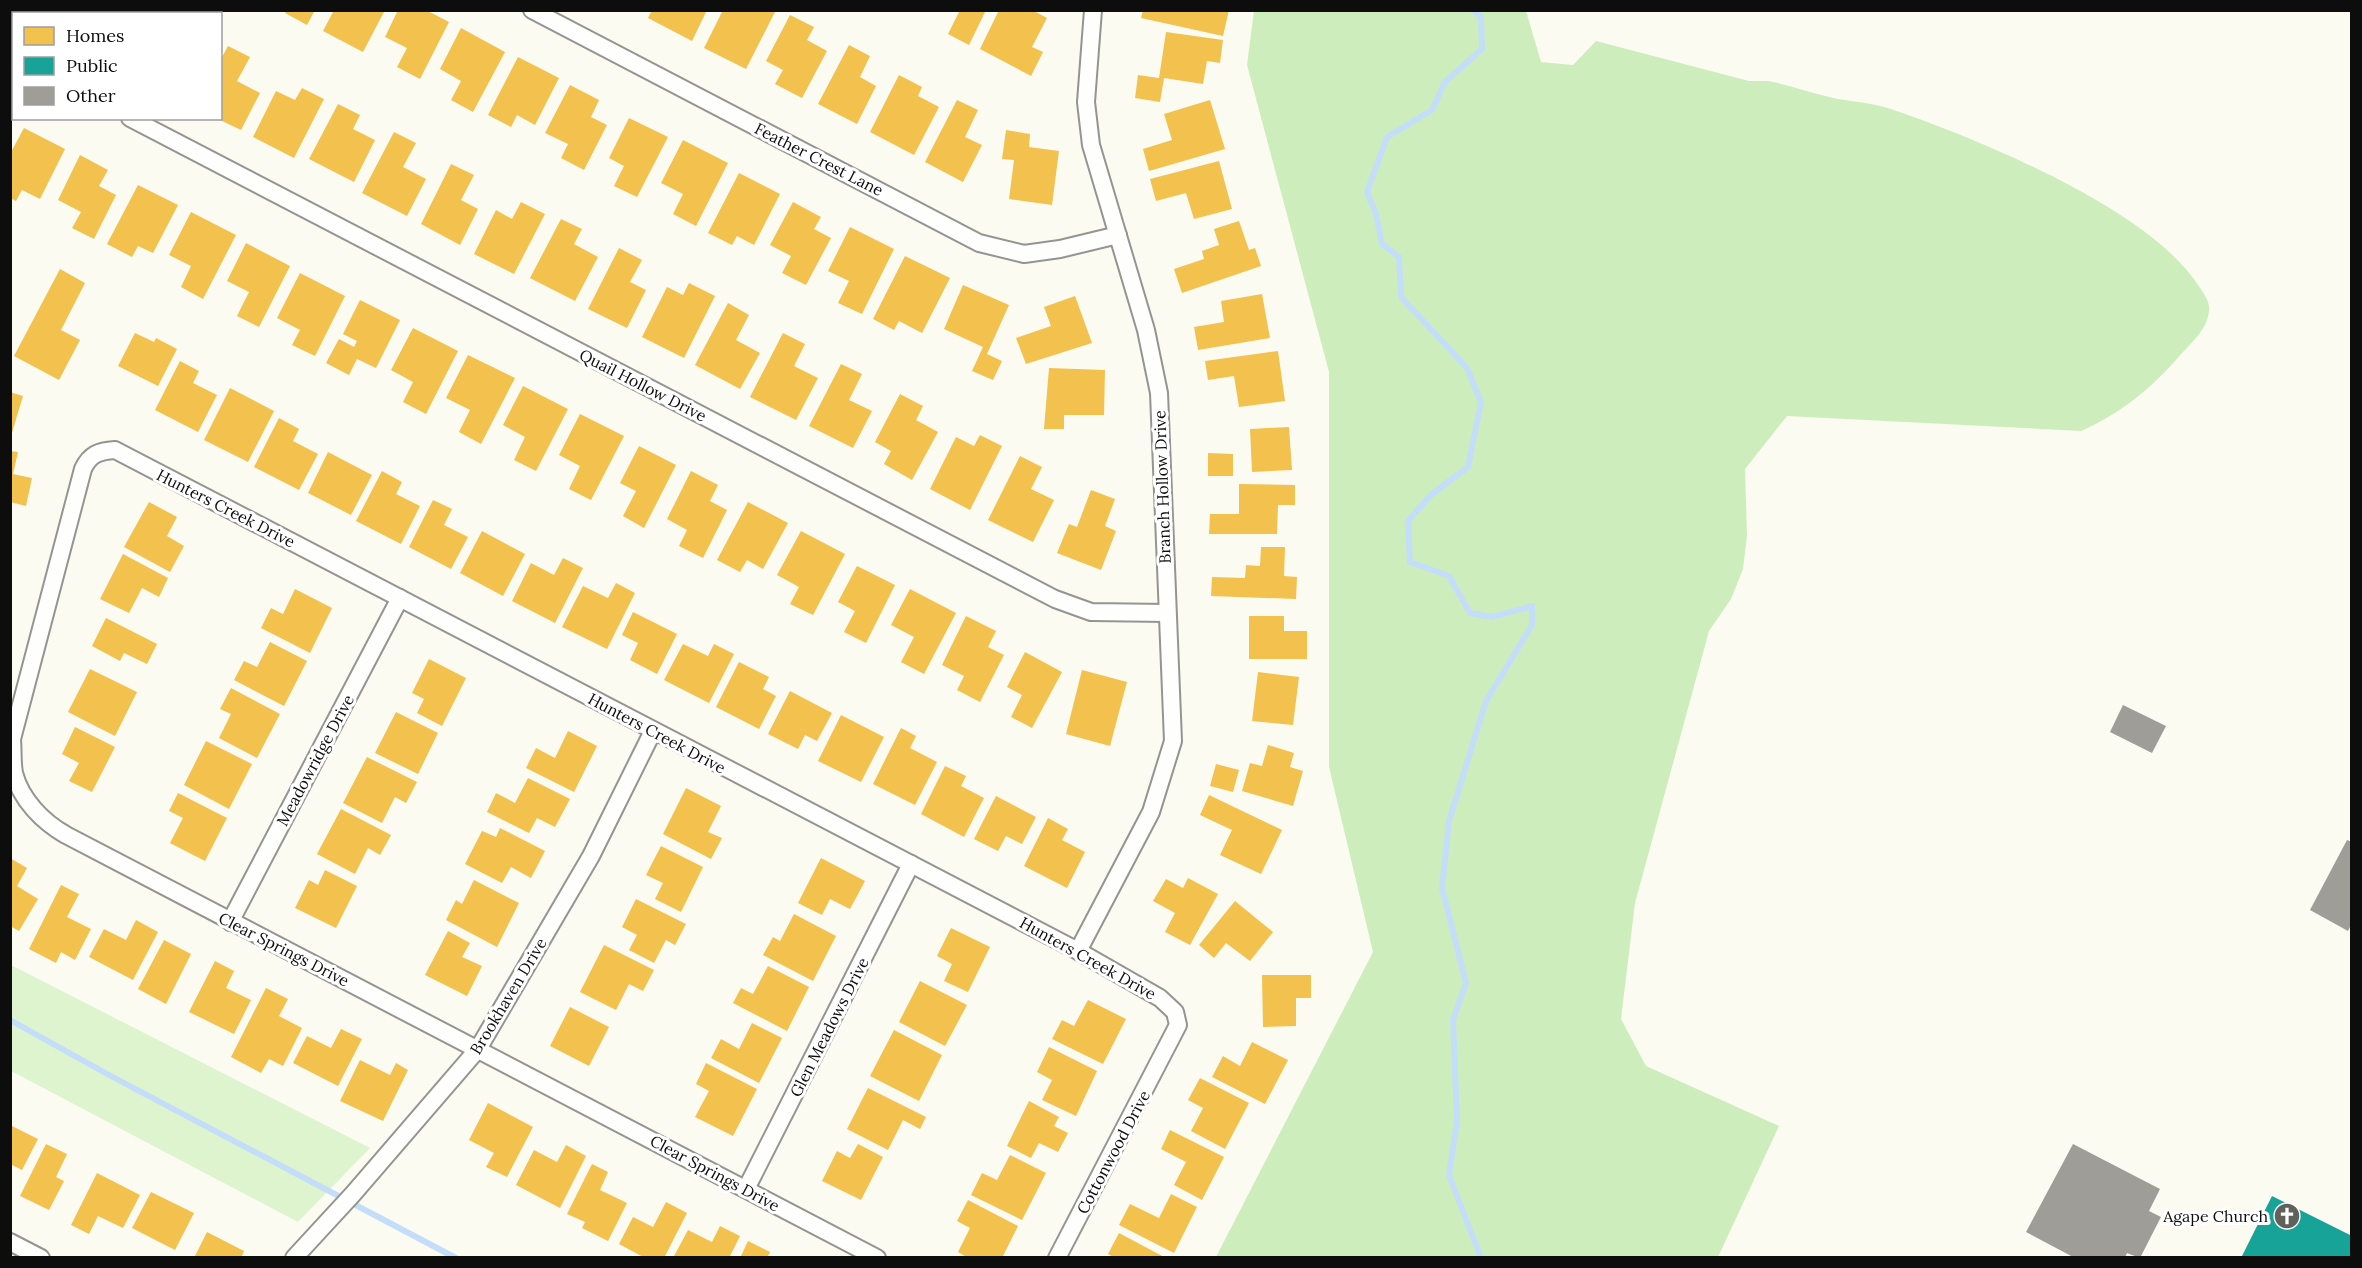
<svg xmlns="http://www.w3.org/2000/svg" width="2362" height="1268" font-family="Lora,serif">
<rect width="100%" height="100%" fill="#fbfbf2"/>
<polygon fill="#def4cf" points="10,965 11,965 370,1148 298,1222 11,1071"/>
<path fill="#cdedbc" d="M1254,11H1526L1541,62L1573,65L1596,41L1749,81H1768C1789,85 1809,92 1829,97C1850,102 1871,102 1891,109C1978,139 2148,208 2198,285C2202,291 2210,301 2209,309C2209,330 2187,346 2175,361C2147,392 2119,414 2081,431L1787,416L1745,469L1747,536L1743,569L1731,599L1709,631L1635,903L1621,1019L1646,1066L1779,1126L1718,1257H1216L1373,952L1329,767V372L1247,65Z"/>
<g fill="#f2c14e">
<polygon points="10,10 65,10 63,14 14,14 14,20 10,19"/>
<polygon points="287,10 315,10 307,25 285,13"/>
<polygon points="334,10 385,10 363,52 323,31"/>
<polygon points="398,10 426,10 449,22 420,79 397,67 407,48 385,37"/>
<polygon points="652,10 707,10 692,41 648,18"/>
<polygon points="723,10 776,10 746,69 704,48"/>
<polygon points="960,10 986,10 969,45 948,34"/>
<polygon points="999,10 1032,10 1047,18 1032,47 1043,52 1031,76 980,49"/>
<polygon points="1143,10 1229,10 1223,36 1141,18"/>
<polygon points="790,15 814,27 807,40 827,51 802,98 775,84 783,70 766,61"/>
<polygon points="461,28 505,52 473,112 451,100 461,81 440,69"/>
<polygon points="1166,32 1223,40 1220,63 1207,61 1203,84 1164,78 1160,102 1135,98 1138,75 1159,78"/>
<polygon points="849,45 870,56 860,77 876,86 857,124 818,104"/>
<polygon points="228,46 250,57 237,81 260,93 241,130 220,120 220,61"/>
<polygon points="518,57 559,78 535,125 517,115 511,127 488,115"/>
<polygon points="899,75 922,87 918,96 939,107 914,155 870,132"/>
<polygon points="570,85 599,100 591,117 607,125 584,170 561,158 568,144 545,133"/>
<polygon points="302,88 324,99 294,158 253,137 276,91 295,100"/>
<polygon points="957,100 978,110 965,137 982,145 963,182 925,162"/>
<polygon points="1210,100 1225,149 1149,171 1143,149 1172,140 1164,114"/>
<polygon points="338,104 360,115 353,129 375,140 354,182 309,159"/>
<polygon points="629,118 668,137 637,197 614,186 624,166 609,158"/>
<polygon points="24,128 65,149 40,199 22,190 16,201 10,198 10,154"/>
<polygon points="1006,130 1030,134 1029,147 1059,151 1052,205 1009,199 1014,160 1002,159"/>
<polygon points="394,132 416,143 403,167 426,179 407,216 362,193"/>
<polygon points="683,140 728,163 696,226 673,214 683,194 661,183"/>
<polygon points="80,155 108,170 99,186 116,195 94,239 72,228 81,212 58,200"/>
<polygon points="1219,161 1232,209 1194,219 1186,193 1156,201 1150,179"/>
<polygon points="451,164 474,175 461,200 478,209 460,245 421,224"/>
<polygon points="739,173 780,194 754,245 737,236 732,245 708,233"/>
<polygon points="138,185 178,205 153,253 138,246 132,257 107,244"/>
<polygon points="521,202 545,214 514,274 474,254 496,210 512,219"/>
<polygon points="793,202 821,217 814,229 831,238 806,285 782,273 791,256 770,245"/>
<polygon points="191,212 236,235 203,299 181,287 191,266 169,255"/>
<polygon points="561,219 582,229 574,244 598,257 575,301 530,278"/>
<polygon points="1239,221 1249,250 1255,248 1261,266 1182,293 1174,269 1204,259 1202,251 1219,245 1214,229"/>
<polygon points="850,227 894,249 862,314 838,303 849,281 828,271"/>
<polygon points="246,243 290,266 259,327 237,316 249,292 227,281"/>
<polygon points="619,248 642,260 630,282 646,290 627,328 588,309"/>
<polygon points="905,256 950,278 922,333 899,321 894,330 873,319"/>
<polygon points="60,269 85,283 61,330 80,340 59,380 14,356"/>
<polygon points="300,273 345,296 315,356 292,345 300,330 277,318"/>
<polygon points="689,283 715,296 684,358 642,337 667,287 683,295"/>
<polygon points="963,285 1009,305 987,354 1002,361 993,380 972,371 983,347 944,329"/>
<polygon points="1262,294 1270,338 1198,350 1194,327 1224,322 1221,301"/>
<polygon points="1075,296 1092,343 1026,364 1016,338 1051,326 1044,307"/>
<polygon points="360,300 400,320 376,368 357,359 349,375 326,363 339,339 354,347 357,341 343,334"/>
<polygon points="728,303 749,315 736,340 760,353 740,389 695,365"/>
<polygon points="413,328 458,351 426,414 403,402 413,382 391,370"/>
<polygon points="135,333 154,342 156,338 177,349 158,386 118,366"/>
<polygon points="783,333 805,344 794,366 818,378 796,420 750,397"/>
<polygon points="1278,351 1285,401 1239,407 1234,376 1208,380 1205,361"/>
<polygon points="468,355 515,378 481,444 459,432 470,410 446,398"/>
<polygon points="180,361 199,371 193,383 217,395 198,432 155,410"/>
<polygon points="841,364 862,374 849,400 872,411 853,448 809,426"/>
<polygon points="1049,368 1105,370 1104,415 1064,415 1064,429 1044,429"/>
<polygon points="523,386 568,409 536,471 514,460 525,437 503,425"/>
<polygon points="230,388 274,411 248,462 204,440"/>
<polygon points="10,392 23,396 11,436 10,436"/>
<polygon points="900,394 923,406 916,420 938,432 912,480 884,464 891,451 875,442"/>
<polygon points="580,414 624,436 591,500 569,489 580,466 559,455"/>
<polygon points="279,418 299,429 293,441 318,454 299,490 254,467"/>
<polygon points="1289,427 1292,470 1252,472 1250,429"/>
<polygon points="980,435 1002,446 970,510 930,489 956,437 974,446"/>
<polygon points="639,446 676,465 644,528 623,516 636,491 620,483"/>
<polygon points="10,451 18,452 13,474 32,478 26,506 10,502"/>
<polygon points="328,452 372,475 351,515 308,493"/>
<polygon points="1208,453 1233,454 1233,476 1208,476"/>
<polygon points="1020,456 1042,467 1031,489 1054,500 1033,542 988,520"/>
<polygon points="382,471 402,482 396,494 420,506 401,544 356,521"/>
<polygon points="691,471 718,485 710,501 727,510 703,558 679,546 687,530 667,519"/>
<polygon points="1239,484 1295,485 1295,505 1278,505 1277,534 1209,534 1210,514 1239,514"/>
<polygon points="1091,490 1115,499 1105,526 1116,531 1101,570 1057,553 1069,524 1077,527"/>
<polygon points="433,500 452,509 444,525 468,537 451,569 409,547"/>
<polygon points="149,502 177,517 167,536 184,546 170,572 124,547"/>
<polygon points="748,502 788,523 763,569 747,560 740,572 717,560"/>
<polygon points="482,531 525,554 503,596 460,573"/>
<polygon points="801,531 845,554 813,615 790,604 799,587 777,575"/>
<polygon points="1261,547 1285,547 1284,576 1297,577 1296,599 1211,596 1212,577 1245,578 1246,565 1260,566"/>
<polygon points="123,554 168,578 159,597 142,588 129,613 100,599"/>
<polygon points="563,558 583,568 555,623 512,601 531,563 554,575"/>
<polygon points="857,566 895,585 866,643 844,632 855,611 838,602"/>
<polygon points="616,583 635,593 607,649 562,627 583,586 608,598"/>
<polygon points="295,589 332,608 310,653 261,628 271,608 283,614"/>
<polygon points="910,589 956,613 924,674 901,662 914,637 891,625"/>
<polygon points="633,612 677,634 657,674 630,660 638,643 622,635"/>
<polygon points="966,616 996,631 988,647 1004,655 980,702 957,690 964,676 942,665"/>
<polygon points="1249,616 1284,616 1284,631 1307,631 1307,659 1249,659"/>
<polygon points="106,618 157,644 147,664 124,653 120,661 92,646"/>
<polygon points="270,642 307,661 284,706 234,680 244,661 257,667"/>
<polygon points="683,644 708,656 714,644 734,654 709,703 664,680"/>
<polygon points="1025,652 1062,672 1032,728 1011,717 1022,695 1007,687"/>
<polygon points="429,659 466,678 442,726 417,713 424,699 412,693"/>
<polygon points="739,662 769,677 763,689 776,696 759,729 716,707"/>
<polygon points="90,669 137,692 115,736 68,712"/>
<polygon points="1082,670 1127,682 1110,746 1066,734"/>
<polygon points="1258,672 1299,677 1293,725 1252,721"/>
<polygon points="231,688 280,714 257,758 219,738 231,714 220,709"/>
<polygon points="790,691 832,713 817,741 805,735 798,749 768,734"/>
<polygon points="396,712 438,733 418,774 375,753"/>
<polygon points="841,715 884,737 861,782 818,761"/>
<polygon points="75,727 115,747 92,792 69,781 79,763 62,754"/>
<polygon points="901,728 916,736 910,748 937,762 915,805 873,784"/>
<polygon points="568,731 597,746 574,792 526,768 536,748 555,758"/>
<polygon points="206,741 252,764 229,809 184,785"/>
<polygon points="1268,745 1294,753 1290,767 1303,771 1293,806 1242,791 1250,763 1262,766"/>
<polygon points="367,757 417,782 406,803 395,797 382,823 343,803"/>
<polygon points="1216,764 1239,770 1233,792 1210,786"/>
<polygon points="945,766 966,776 961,786 984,798 964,837 921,814"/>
<polygon points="528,778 570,799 555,827 537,818 529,833 487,812 496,793 515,803"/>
<polygon points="686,788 721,806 708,832 722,838 711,859 663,834"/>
<polygon points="178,793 227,818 205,861 170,843 183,818 169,811"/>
<polygon points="1209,795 1282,830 1261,874 1220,855 1232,830 1200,815"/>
<polygon points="996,796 1036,817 1022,844 1006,836 998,851 974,839"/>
<polygon points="341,809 391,835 380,855 368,848 355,874 317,854"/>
<polygon points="1048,818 1068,829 1062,840 1085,852 1067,888 1024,866"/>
<polygon points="500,828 545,851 531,878 511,867 502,883 465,864 482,831 496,837"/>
<polygon points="661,846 703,867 681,912 655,899 663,883 646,875"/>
<polygon points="10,858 27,868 17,886 38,899 19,931 10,926"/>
<polygon points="821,858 865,881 850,909 830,899 822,915 798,903"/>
<polygon points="325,870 357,886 336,928 295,908 309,880 318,885"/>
<polygon points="1188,878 1218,894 1190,945 1165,932 1175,913 1153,901 1166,879 1183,888"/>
<polygon points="474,880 519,903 497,947 446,920 456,900 462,904"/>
<polygon points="61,885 79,894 67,917 91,929 75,960 61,952 56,963 29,949"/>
<polygon points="636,899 686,924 675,945 666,940 654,963 629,950 637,935 622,927"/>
<polygon points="1235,901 1273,932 1250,961 1226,943 1214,958 1199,945"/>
<polygon points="794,914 836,936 813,981 763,955 773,937 780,941"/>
<polygon points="136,920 158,932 133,980 89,957 104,929 126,940"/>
<polygon points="951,928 990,947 968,992 944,981 952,964 937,956"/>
<polygon points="448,931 470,943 462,957 482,966 467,996 425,975"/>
<polygon points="164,940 191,954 166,1004 138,989"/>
<polygon points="604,945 654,970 643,991 629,984 616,1010 580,992"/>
<polygon points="215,961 234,971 226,988 251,1000 234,1034 189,1012"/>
<polygon points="768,966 809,987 787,1031 733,1003 741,988 753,994"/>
<polygon points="1262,975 1311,975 1311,998 1296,998 1296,1026 1263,1027"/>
<polygon points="920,981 967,1005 945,1046 899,1022"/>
<polygon points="266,988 288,999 279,1016 302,1028 283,1066 269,1059 261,1073 231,1057"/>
<polygon points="1088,1000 1126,1019 1103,1064 1052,1039 1062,1020 1074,1026"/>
<polygon points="570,1007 609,1027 589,1066 550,1046"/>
<polygon points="752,1023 782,1038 759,1083 711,1058 721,1039 739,1049"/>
<polygon points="341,1029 362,1039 338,1086 293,1063 307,1036 331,1048"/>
<polygon points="894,1030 942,1055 919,1101 870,1076"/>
<polygon points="1252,1042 1288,1060 1265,1104 1212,1077 1223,1056 1240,1066"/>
<polygon points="1049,1047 1097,1071 1076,1116 1042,1100 1052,1080 1037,1072"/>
<polygon points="360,1060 390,1075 396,1063 408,1070 383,1121 340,1101"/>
<polygon points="706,1063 757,1089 733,1136 695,1117 709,1091 696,1084"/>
<polygon points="1200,1078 1249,1103 1225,1149 1191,1131 1203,1108 1188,1100"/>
<polygon points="868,1088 926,1117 920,1129 903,1120 888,1150 847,1129"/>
<polygon points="1029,1101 1059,1117 1054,1126 1068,1133 1058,1152 1039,1143 1031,1158 1007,1146"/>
<polygon points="488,1103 533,1127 507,1177 486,1167 494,1153 469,1140"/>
<polygon points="10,1125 38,1139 22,1170 10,1164"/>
<polygon points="1170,1130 1224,1157 1202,1200 1174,1185 1186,1162 1161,1149"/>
<polygon points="46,1144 67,1154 56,1177 64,1181 49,1210 20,1196"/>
<polygon points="858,1144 883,1157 861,1200 822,1181 837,1151 850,1158"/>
<polygon points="566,1145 586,1156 560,1208 516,1185 534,1150 557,1162"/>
<polygon points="1010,1155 1046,1173 1022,1220 971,1195 982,1173 997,1180"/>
<polygon points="592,1164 608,1172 600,1190 627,1203 608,1241 582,1228 585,1222 567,1214"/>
<polygon points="97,1173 140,1195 123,1228 98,1216 89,1234 71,1225"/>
<polygon points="151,1192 194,1213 175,1250 132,1228"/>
<polygon points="1171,1194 1197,1207 1174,1253 1119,1225 1130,1204 1159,1218"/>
<polygon points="968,1200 1018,1226 1002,1258 968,1258 958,1252 970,1228 957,1221"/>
<polygon points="666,1202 687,1213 664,1258 645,1258 619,1244 633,1217 653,1227"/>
<polygon points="720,1226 740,1236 729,1258 673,1258 688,1230 712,1242"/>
<polygon points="207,1232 244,1251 241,1258 194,1258"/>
<polygon points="1119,1233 1166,1258 1115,1258 1108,1254"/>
<polygon points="748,1241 770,1252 767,1258 740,1258"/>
</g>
<polygon fill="#17a398" points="2272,1196 2352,1236 2352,1258 2241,1258"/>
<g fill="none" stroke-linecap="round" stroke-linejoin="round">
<g stroke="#c4defa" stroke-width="6">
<polyline points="1473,10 1481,17 1482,49 1445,82 1432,110 1387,137 1367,192 1376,214 1382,244 1399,257 1401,297 1467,368 1481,402 1468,467 1431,495 1408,521 1410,562 1449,576 1470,613 1492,617 1532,606 1532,625 1486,701 1449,821 1442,888 1466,983 1453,1020 1457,1121 1449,1175 1481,1258"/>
<polyline points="10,1020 109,1075 456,1258"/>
</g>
</g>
<g fill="#9e9d98">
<polygon points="2123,705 2166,726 2152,753 2110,732"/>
<polygon points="2347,840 2352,842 2352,923 2348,931 2310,910"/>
<polygon points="2073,1144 2160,1189 2149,1211 2161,1217 2140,1258 2127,1253 2125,1258 2075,1258 2026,1232"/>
</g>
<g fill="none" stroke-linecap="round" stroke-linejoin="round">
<defs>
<g id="street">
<polyline points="532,10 979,243 1024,254 1060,249 1118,235"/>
<polyline points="120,14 123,10"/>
<polyline points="10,53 14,54"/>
<polyline points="130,118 1055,599 1091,612 1167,613"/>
<polyline points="230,922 400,598"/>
<polyline points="1078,951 1151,812 1173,741 1159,393 1146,330 1091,145 1086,102 1093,10"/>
<polyline points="746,1189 911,864"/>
<polyline points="10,1242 41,1258"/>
<polyline points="294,1258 353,1194 478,1049 591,856 653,731"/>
<path d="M877,1258L66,835C43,822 21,800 14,773C12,763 13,750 12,739L83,469C90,454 99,451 115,450L1078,951L1160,998L1175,1012L1178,1025L1057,1258"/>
</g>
</defs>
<use href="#street" stroke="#949490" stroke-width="20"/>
<use href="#street" stroke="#fefefd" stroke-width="16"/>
</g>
<defs>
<symbol id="church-disc" viewBox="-11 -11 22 22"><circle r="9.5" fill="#60605d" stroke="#fff"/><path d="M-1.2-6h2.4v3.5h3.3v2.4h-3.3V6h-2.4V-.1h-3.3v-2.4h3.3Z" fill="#fff"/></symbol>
</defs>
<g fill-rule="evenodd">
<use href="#church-disc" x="2272" y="1201" width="30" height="30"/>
</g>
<g text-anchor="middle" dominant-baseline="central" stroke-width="6" stroke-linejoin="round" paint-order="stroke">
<g font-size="16" fill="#0d0d0d" stroke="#fff">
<text transform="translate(819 159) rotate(27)">Feather Crest Lane</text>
<text transform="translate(643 385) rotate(27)">Quail Hollow Drive</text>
<text transform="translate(1162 487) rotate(-92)">Branch Hollow Drive</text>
<text transform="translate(226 508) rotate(27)">Hunters Creek Drive</text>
<text transform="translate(657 733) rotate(28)">Hunters Creek Drive</text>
<text transform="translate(315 760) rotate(-62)">Meadowridge Drive</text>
<text transform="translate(284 949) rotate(27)">Clear Springs Drive</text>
<text transform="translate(1088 958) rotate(29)">Hunters Creek Drive</text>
<text transform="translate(508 996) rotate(-59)">Brookhaven Drive</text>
<text transform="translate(829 1027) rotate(-63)">Glen Meadows Drive</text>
<text transform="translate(1113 1152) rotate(-62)">Cottonwood Drive</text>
<text transform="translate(715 1173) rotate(28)">Clear Springs Drive</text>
</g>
<g font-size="16" fill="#0d0d0d" stroke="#fff" text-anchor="end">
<text x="2268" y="1216">Agape Church</text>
</g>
</g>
<rect width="2362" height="1268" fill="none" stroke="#0d0d0d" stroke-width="24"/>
<rect x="12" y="12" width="210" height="108" fill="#ffffff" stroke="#9e9e9e" stroke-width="1.5"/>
<rect x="24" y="27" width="30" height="18" fill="#f2c14e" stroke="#9e9e9e" stroke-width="1.5"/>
<text x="66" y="42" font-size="18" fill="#0d0d0d">Homes</text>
<rect x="24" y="57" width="30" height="18" fill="#17a398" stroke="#9e9e9e" stroke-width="1.5"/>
<text x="66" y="72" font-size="18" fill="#0d0d0d">Public</text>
<rect x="24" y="87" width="30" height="18" fill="#9e9d98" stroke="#9e9e9e" stroke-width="1.5"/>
<text x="66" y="102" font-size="18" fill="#0d0d0d">Other</text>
</svg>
